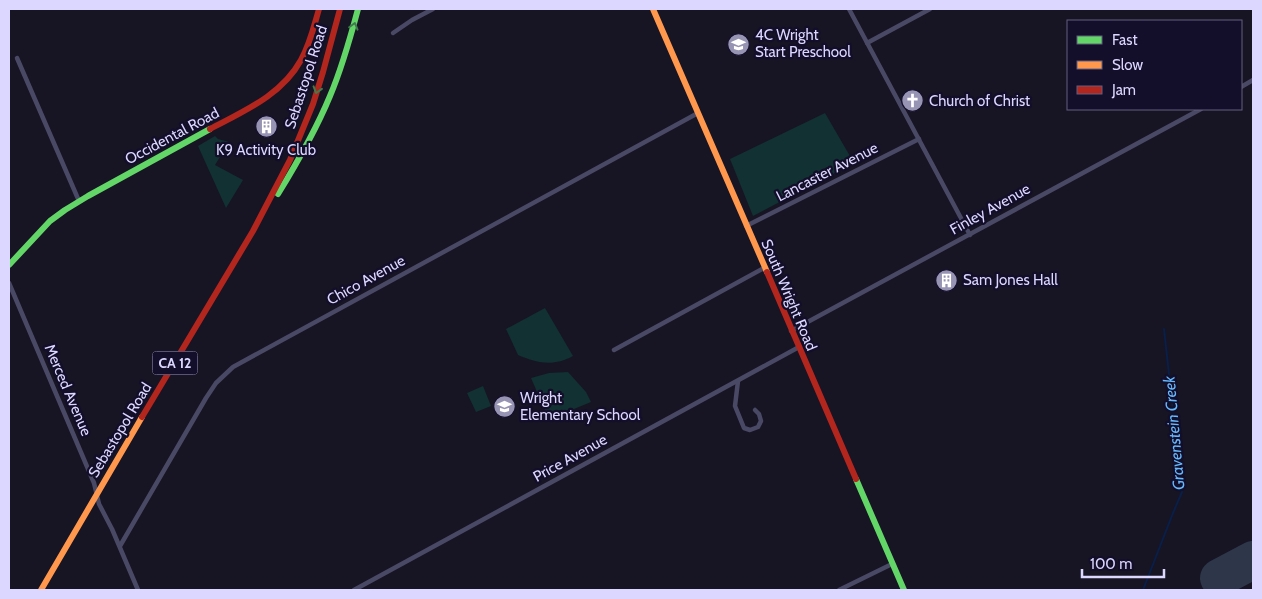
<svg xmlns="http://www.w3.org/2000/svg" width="1262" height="599" font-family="Cabin,sans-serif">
<rect width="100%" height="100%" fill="#171424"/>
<g fill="#113132">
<polygon points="825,113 854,163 753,216 730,159"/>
<polygon points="215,136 218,139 229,142 215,165 243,180 226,208 198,146"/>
<path d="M545,308L573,356C553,367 537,363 518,355L506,329Z"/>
<polygon points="568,372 586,392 591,402 552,418 548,417 531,378 549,373"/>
<polygon points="483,386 491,406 476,412 467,393"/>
</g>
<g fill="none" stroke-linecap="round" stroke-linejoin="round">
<polyline stroke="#081f48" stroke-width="2" points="1143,590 1173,513 1182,492 1164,329"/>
<polyline stroke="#2d3749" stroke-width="15" points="1219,578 1225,590"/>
<polyline stroke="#2d3749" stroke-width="38" points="1219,578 1253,560"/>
<g stroke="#4a4965" stroke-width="4.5">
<polyline points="849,9 970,235"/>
<polyline points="393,33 412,20 433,9"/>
<polyline points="867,43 930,9"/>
<polyline points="17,58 79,201"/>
<polyline points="1241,87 1253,80"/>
<polyline points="746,226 919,139"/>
<polyline points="9,283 94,483 99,504 112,529 138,590"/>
<polyline points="791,331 1201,109"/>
<polyline points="614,350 764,268"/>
<polyline points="738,381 735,406 744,428 750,430 758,427 761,421 759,414 755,410"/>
<polyline points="120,546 206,398 216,383 233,367 698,113"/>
<polyline points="354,590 799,347"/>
<polyline points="839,590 892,564"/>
</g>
<g stroke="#63d668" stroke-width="6">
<path d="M278,194C297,163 316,130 330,96C342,68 350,39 358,9"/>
<polyline points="9,265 50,221 65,210 88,196 210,129"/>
<polyline points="856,479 904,590"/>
</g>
<g stroke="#ff974d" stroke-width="6">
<polyline points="653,9 767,272"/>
<polyline points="41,590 142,417"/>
</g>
<g stroke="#b3261e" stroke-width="6">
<path d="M210,129C244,111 282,95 301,60C310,44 314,26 319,9"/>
<polyline points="767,272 856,479"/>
<polyline points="142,417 253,231 290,160 313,104 323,72 340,9"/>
</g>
</g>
<defs><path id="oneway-chevron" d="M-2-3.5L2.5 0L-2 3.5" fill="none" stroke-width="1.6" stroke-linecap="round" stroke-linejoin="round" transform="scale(1.25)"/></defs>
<g stroke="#3f7c4c">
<use href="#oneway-chevron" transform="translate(354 26) rotate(-74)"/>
<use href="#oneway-chevron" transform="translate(317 90) rotate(107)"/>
</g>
<defs>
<symbol id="school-disc" viewBox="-11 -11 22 22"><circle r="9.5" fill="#9793b2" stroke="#130e2a"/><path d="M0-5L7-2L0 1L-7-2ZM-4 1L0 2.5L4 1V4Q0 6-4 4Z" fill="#fff"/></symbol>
<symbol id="church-disc" viewBox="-11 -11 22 22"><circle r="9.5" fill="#9793b2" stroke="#130e2a"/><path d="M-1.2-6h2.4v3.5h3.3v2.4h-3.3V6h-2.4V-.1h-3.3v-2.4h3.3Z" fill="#fff"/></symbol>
<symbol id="building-disc" viewBox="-11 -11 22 22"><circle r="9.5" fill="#9793b2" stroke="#130e2a"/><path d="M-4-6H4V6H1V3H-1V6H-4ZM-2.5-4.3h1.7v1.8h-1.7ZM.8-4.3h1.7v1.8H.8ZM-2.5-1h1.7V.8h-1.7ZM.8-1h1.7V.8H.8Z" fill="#fff"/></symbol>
</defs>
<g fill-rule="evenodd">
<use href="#school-disc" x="726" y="32" width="25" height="25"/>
<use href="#church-disc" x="900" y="88" width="25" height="25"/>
<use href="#building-disc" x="254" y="114" width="25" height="25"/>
<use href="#building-disc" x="934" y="268" width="25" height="25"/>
<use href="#school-disc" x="492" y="394" width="25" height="25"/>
</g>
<g text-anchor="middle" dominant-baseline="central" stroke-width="4.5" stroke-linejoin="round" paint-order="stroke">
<rect fill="#130e2a" stroke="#a09bbf" stroke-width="1" x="152.5" y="351.5" width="45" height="23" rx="4"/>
<g font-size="14" font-weight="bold" fill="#dcd7ff">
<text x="175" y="363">CA 12</text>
</g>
<g font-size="15" fill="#dcd7ff" stroke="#130e2a" text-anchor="start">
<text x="755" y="35">4C Wright<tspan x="755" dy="17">Start Preschool</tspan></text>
<text x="929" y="101">Church of Christ</text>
<text x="266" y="150" text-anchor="middle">K9 Activity Club</text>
<text x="963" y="280">Sam Jones Hall</text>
<text x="520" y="398">Wright<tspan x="520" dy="17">Elementary School</tspan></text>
</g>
<g font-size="15" fill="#dcd7ff" stroke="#130e2a">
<text transform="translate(306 77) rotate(-72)">Sebastopol Road</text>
<text transform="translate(172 136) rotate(-28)">Occidental Road</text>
<text transform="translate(827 172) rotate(-27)">Lancaster Avenue</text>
<text transform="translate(990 209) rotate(-29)">Finley Avenue</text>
<text transform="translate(366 280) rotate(-29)">Chico Avenue</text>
<text transform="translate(789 295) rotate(67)">South Wright Road</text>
<text transform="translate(68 390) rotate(67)">Merced Avenue</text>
<text transform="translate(120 430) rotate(-59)">Sebastopol Road</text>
<text transform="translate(570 458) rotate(-29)">Price Avenue</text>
</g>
<g font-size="16" font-style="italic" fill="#65b9ff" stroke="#130e2a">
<text transform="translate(1174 433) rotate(-95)">Gravenstein Creek</text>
</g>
</g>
<rect width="1262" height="599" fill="none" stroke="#dcd7ff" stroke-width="20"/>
<rect x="1067" y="20" width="175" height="90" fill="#130e2a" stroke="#635e7f"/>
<rect x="1077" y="36" width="25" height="8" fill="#63d668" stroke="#635e7f"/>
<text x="1112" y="45" font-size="15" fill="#dcd7ff">Fast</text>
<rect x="1077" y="61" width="25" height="8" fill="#ff974d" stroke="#635e7f"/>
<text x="1112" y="70" font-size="15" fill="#dcd7ff">Slow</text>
<rect x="1077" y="86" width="25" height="8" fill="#b3261e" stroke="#635e7f"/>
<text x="1112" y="95" font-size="15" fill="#dcd7ff">Jam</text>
<path d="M1082 569v8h82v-8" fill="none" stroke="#dcd7ff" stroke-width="2.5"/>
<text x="1090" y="569" font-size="15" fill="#dcd7ff" stroke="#130e2a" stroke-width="4" paint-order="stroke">100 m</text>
</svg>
